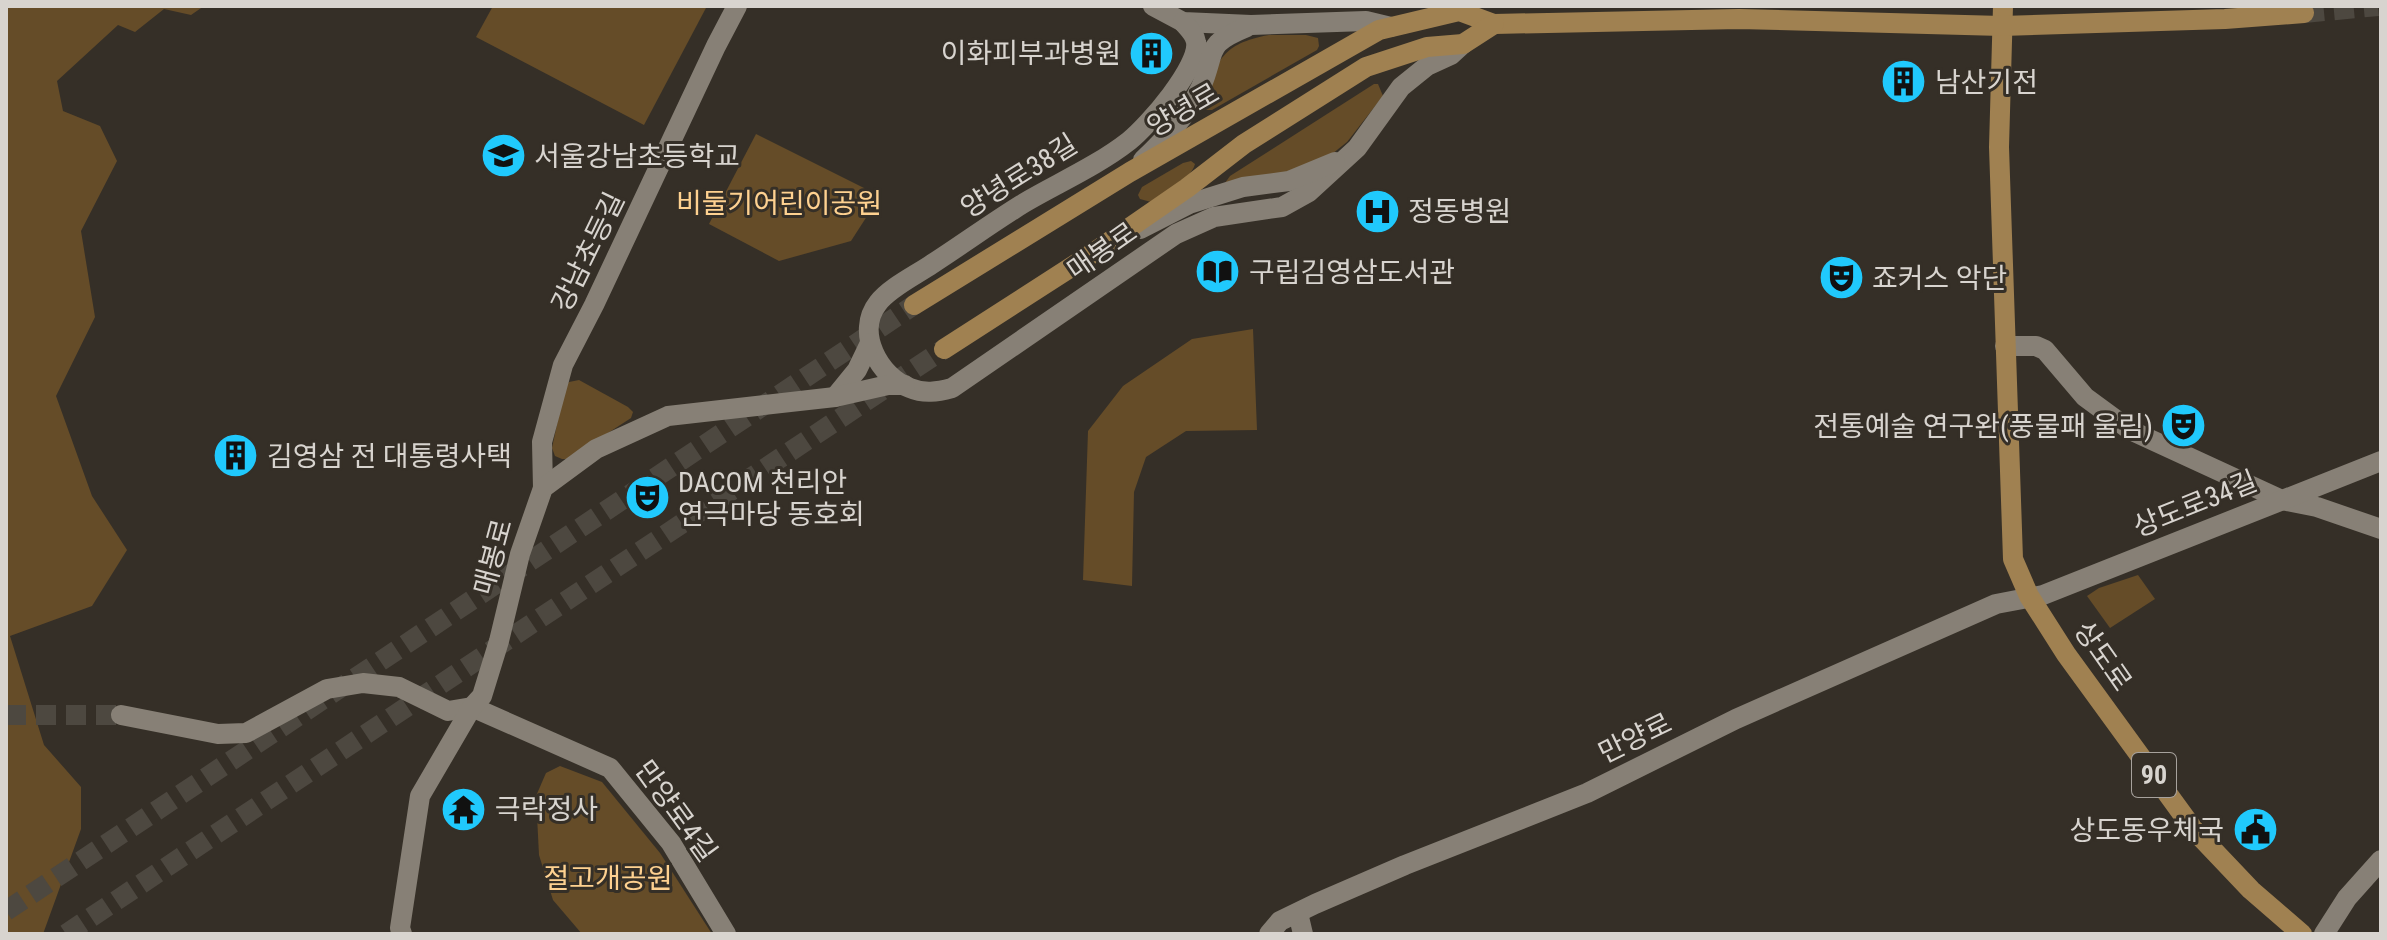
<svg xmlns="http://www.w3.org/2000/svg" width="2387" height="940" font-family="'Roboto Condensed','Noto Sans KR',sans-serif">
<rect width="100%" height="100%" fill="#352f27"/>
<g fill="#654c28">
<polygon points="6,6 204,6 191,15 164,9 135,32 118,25 57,81 63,111 100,126 117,161 81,231 95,317 56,396 92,496 127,550 92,606 10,636 44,745 81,787 81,829 43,934 6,934"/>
<polygon points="493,6 707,6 644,125 476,37"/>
<path d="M1269,35H1306L1318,38L1319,46L1317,50L1212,110H1205L1202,107V102C1218,60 1221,44 1269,35Z"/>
<polygon points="1374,84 1378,84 1383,96 1347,142 1332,154 1289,175 1225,183 1230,176"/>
<polygon points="756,134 880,196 851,241 779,261 709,224"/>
<path d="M1191,161L1195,164C1191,180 1164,192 1151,202L1140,199L1138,195L1142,187L1183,163Z"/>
<polygon points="1253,329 1257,430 1186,431 1146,457 1134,492 1132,586 1083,580 1088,431 1123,386 1192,339"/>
<polygon points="579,380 628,407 633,412 631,418 568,459 562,459 555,456 552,448 565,386 569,382"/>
<polygon points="2138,575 2155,599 2110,628 2087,596 2099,588"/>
<polygon points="560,766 602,782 660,853 712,934 582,934 553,900 539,855 536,796 546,773"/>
</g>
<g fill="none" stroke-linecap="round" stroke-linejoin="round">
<polyline stroke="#4d4840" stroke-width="20" stroke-dasharray="20 10" stroke-linecap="butt" points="6,715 121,715"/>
<g stroke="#4d4840" stroke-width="20" stroke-dasharray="20 10" stroke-linecap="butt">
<polyline points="2304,13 2378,6"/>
<polyline points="6,911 914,305"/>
<polyline points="66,934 944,349"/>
</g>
<g stroke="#878076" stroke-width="20">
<polyline points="1153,6 1183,22 1251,25 1366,21 1391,27"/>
<path d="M1183,22C1188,28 1195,34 1196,42C1200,66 1148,126 1129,141C1097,166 1058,183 1024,203C993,222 963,244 932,264C916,275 889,288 878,303C855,332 879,377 910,388C924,394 937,392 952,388L1176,234L1214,217L1282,207L1309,192L1357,148L1401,87L1427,66L1451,55L1463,44"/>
<path d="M1143,160C1165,139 1188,115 1201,87C1217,50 1203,45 1247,27"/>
<polyline points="1140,229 1189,204 1243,187 1289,181 1335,162"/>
<polyline points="2005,346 2036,346 2045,350 2085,397 2130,430 2282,500 2317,507 2381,529"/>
<polyline points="835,397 857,370 870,343"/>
<polyline points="543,488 542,442 563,365 594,305 716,46 737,6"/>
<polyline points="472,707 610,768 671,843 726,934"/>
<polyline points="121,715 218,734 246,733 327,689 363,683 399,687 448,711 472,707"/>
<polyline points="1298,913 1303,934"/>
<polyline points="402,934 400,928 420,796 472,707 482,696 499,641 520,554 543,488 596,449 668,416 835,397 888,385 905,385"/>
<polyline points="1269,934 1280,921 1315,904 1405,865 1587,793 1736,719 1996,604 2043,595 2381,461"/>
<polyline points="2324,934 2347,898 2381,860"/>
</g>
<g stroke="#a08151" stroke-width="20">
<polyline points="2003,6 1999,147 2013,559 2029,596 2066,654 2194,830 2251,890 2302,934"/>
<polyline points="914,305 1130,172 1379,30 1459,11 1494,24 1739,19 2002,26 2225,19 2304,13"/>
<polyline points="944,349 1093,253 1187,188 1244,144 1366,67 1427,47 1463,44 1494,24"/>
</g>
</g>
<defs>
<symbol id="building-disc" viewBox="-11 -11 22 22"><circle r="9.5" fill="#20c9fd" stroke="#352f27"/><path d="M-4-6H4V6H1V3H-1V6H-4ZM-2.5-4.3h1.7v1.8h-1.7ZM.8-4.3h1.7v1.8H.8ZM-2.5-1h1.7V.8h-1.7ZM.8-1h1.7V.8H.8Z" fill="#111"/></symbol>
<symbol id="school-disc" viewBox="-11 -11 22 22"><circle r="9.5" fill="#20c9fd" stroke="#352f27"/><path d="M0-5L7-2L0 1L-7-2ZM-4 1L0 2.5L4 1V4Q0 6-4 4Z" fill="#111"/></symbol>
<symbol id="hospital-disc" viewBox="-11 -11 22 22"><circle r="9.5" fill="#20c9fd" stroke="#352f27"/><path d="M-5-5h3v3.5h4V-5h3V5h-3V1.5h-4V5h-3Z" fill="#111"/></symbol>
<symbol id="library-disc" viewBox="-11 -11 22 22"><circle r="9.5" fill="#20c9fd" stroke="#352f27"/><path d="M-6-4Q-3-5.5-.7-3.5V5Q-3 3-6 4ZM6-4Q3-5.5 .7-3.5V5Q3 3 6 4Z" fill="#111"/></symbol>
<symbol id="theatre-disc" viewBox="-11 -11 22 22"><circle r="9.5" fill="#20c9fd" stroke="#352f27"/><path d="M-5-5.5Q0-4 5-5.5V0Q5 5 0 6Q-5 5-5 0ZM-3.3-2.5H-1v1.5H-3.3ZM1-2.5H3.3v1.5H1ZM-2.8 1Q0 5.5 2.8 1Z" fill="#111"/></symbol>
<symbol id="temple-disc" viewBox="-11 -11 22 22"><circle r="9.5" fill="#20c9fd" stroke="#352f27"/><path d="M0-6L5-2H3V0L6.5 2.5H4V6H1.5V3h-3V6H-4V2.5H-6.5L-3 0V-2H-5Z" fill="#111"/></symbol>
<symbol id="civic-disc" viewBox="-11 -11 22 22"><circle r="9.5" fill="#20c9fd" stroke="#352f27"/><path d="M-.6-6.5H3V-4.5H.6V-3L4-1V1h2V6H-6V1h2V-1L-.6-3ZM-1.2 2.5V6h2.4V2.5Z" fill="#111"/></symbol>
</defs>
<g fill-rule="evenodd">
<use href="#building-disc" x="1126" y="28" width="51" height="51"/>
<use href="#building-disc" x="1878" y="56" width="51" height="51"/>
<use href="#school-disc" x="478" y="130" width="51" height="51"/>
<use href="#hospital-disc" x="1352" y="186" width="51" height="51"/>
<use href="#library-disc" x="1192" y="246" width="51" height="51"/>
<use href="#theatre-disc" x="1816" y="252" width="51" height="51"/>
<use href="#theatre-disc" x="2158" y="400" width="51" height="51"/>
<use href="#building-disc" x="210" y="430" width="51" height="51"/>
<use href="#theatre-disc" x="622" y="472" width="51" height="51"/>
<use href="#temple-disc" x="438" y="784" width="51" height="51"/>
<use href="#civic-disc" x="2230" y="804" width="51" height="51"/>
</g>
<g text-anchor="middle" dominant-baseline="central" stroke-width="6" stroke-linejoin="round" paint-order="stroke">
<rect fill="#352f27" stroke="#a7a29d" stroke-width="2" x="2132" y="753" width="44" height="44" rx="6"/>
<g font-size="26" font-weight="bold" fill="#d8d4cf">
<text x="2154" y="775">90</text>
</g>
<g font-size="28" fill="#d8d4cf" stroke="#352f27" text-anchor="start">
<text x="1121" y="53" text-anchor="end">이화피부과병원</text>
<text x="1935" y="82">남산기전</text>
<text x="534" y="156">서울강남초등학교</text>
<text x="1408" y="211">정동병원</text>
<text x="1249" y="272">구립김영삼도서관</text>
<text x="1872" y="278">죠커스 악단</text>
<text x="2153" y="426" text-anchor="end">전통예술 연구완(풍물패 울림)</text>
<text x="267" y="456">김영삼 전 대통령사택</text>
<text x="678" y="482">DACOM 천리안<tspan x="678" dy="32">연극마당 동호회</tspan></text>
<text x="495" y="809">극락정사</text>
<text x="2224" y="830" text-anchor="end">상도동우체국</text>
</g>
<g font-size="28" fill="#d8d4cf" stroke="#352f27">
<text transform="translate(1183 110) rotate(-30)">양녕로</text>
<text transform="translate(1019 176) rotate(-32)">양녕로38길</text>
<text transform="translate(1102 251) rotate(-35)">매봉로</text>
<text transform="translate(588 252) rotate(-64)">강남초등길</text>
<text transform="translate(2195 504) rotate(-22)">상도로34길</text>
<text transform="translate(493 557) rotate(-75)">매봉로</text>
<text transform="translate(2103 656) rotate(55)">상도로</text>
<text transform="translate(1635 738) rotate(-26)">만양로</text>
<text transform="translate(676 811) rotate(54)">만양로4길</text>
</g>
<g font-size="28" fill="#fed190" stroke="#352f27">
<text x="779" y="203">비둘기어린이공원</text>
<text x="608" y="878">절고개공원</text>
</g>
</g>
<rect width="2387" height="940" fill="none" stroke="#d8d4cf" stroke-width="16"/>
</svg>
